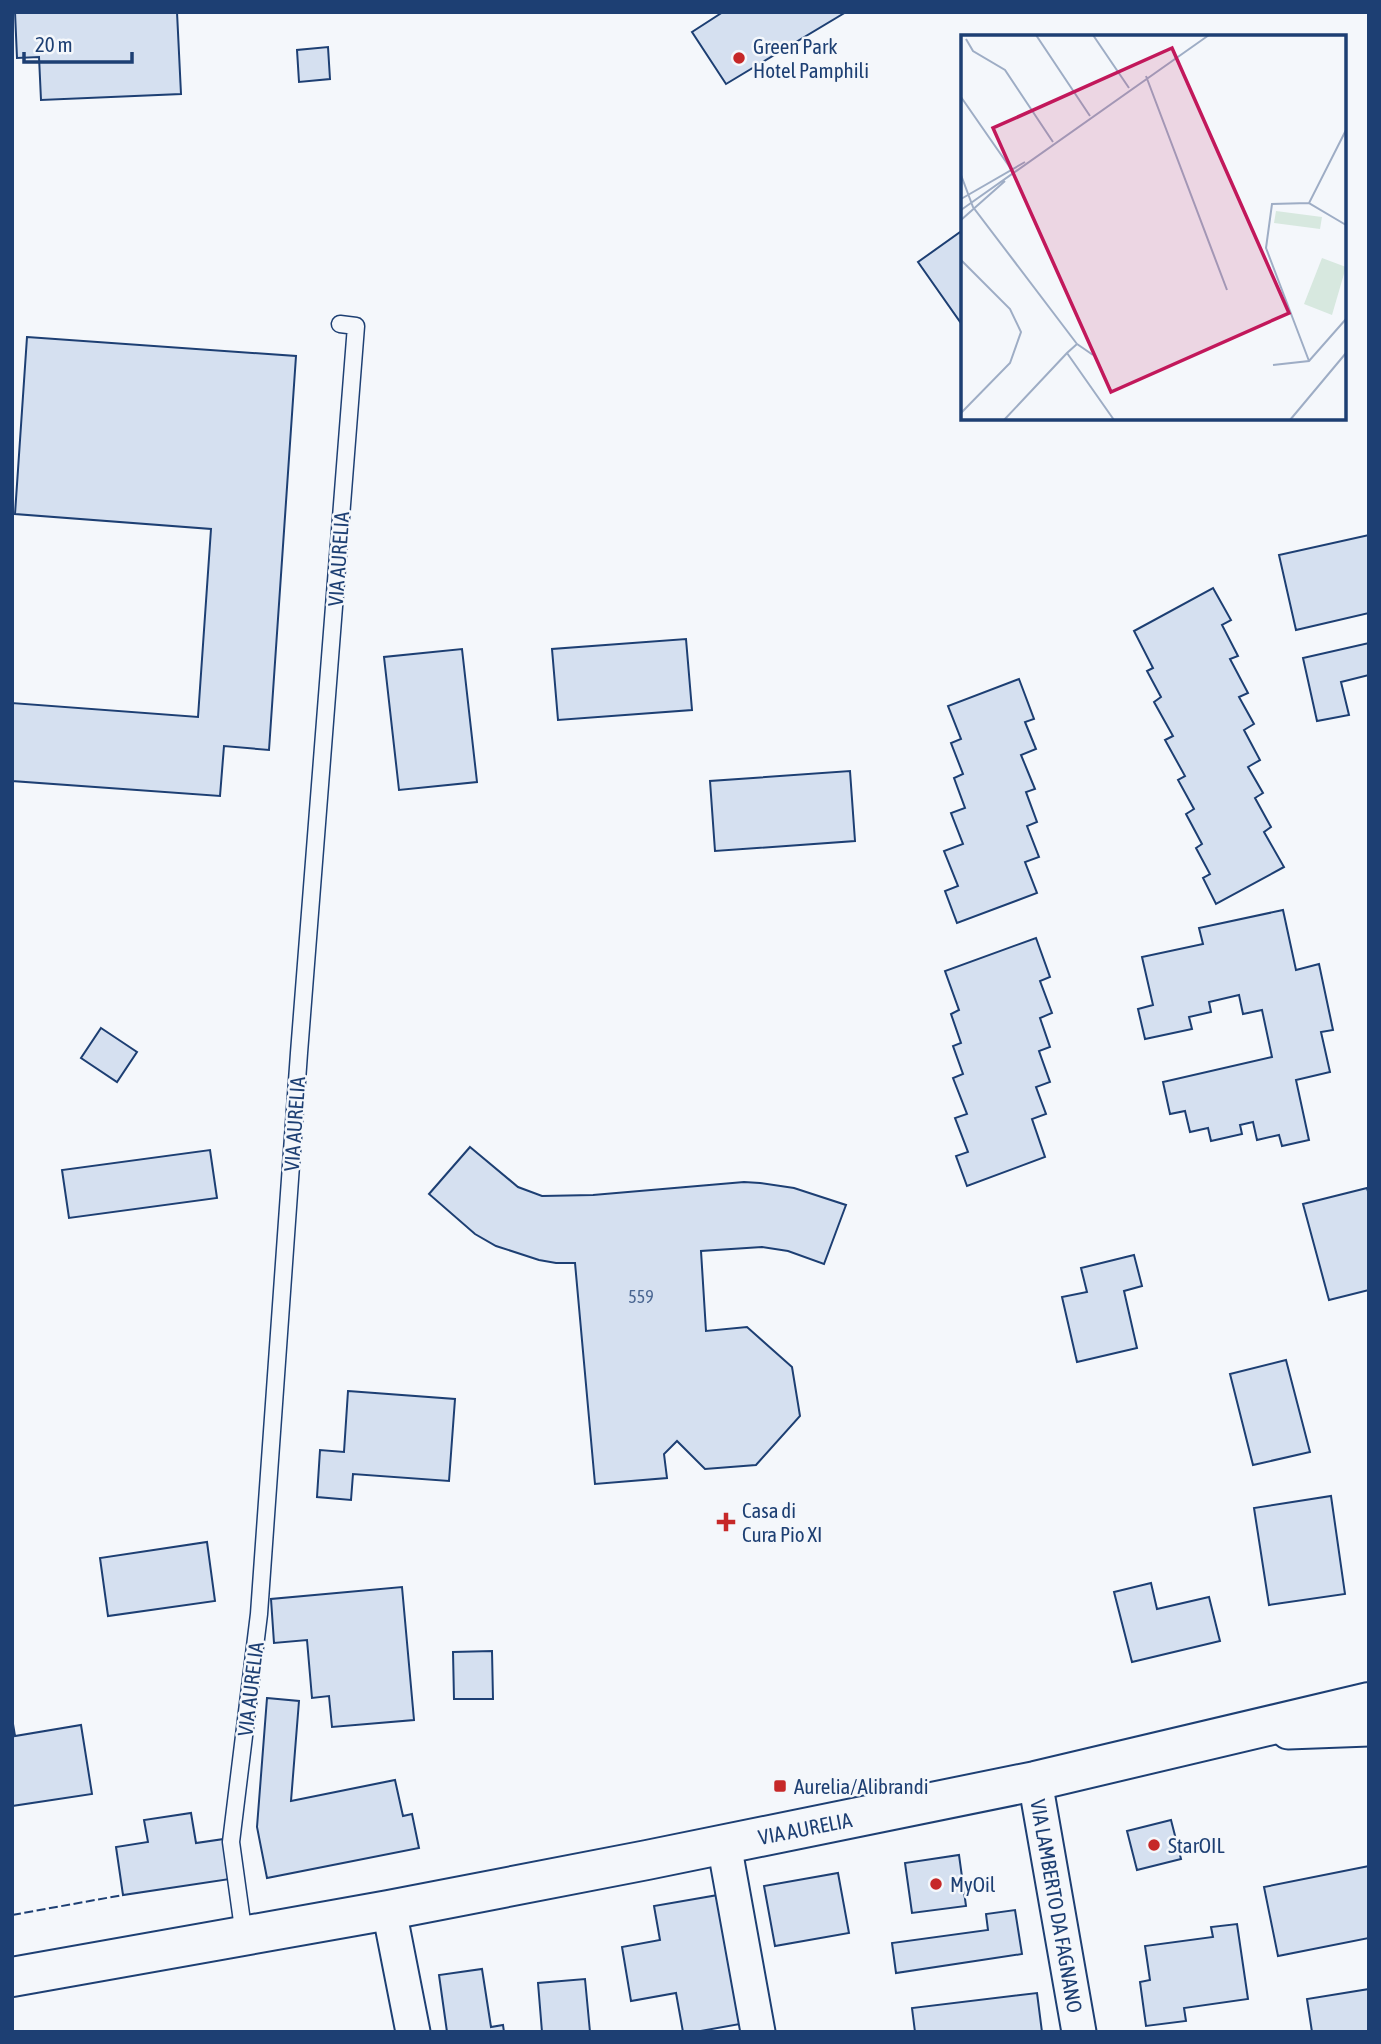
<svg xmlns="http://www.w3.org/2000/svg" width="1381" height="2044" font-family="'Asap Condensed',sans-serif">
<rect width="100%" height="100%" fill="#f4f7fb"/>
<g fill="#d5e0f0" stroke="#1d3f73" stroke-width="2">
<polygon points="15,12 177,12 181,94 41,100 39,57 17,58"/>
<polygon points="723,12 846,12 726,84 692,32"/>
<polygon points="328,47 330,79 299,82 297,50"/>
<polygon points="963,230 963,326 918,262"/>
<polygon points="27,337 296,356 269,750 224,746 220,796 12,781 12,703 198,717 211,529 15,514"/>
<polygon points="1369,535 1369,613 1296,630 1279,555"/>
<polygon points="1213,588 1231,620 1222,625 1238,656 1230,659 1248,693 1239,697 1254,724 1244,730 1260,760 1248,767 1263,793 1255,798 1271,827 1264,832 1284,867 1216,904 1203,878 1210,874 1196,848 1202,844 1186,814 1194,809 1178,780 1185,776 1165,740 1173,736 1154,702 1161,697 1147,671 1153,668 1134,631"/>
<polygon points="686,639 692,710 558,720 552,649"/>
<polygon points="1369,643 1369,675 1341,682 1349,715 1317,721 1303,658"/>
<polygon points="462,649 477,782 399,790 384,657"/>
<polygon points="1019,679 1034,719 1025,722 1036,749 1021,755 1035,789 1026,792 1037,822 1027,826 1039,857 1025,862 1037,893 957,923 945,891 958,886 944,851 963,844 951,813 965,808 954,778 963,774 951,743 961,739 948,706"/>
<polygon points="850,771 855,841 715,851 710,781"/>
<polygon points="1283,910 1296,970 1319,964 1333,1030 1321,1032 1330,1072 1296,1080 1309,1140 1282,1146 1279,1135 1257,1140 1253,1122 1240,1125 1242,1134 1211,1141 1208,1128 1190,1132 1185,1111 1170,1114 1163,1082 1272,1057 1262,1010 1243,1014 1239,995 1209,1002 1211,1012 1189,1017 1192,1029 1145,1039 1138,1009 1153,1005 1142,957 1203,944 1199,928"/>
<polygon points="1036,938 1050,977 1040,981 1052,1013 1040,1018 1050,1047 1039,1051 1050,1082 1036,1087 1046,1114 1032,1119 1045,1157 967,1186 956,1156 968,1152 955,1118 967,1114 953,1078 963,1074 953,1046 961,1043 951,1014 959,1010 945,971"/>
<polygon points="101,1028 137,1052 117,1082 81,1058"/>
<polygon points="470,1147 518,1187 542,1196 593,1195 744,1182 760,1183 794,1188 846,1205 824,1264 788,1251 762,1247 701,1251 706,1331 747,1327 792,1367 800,1416 756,1465 705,1469 677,1441 664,1454 667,1478 595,1484 575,1263 556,1263 539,1260 496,1246 475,1234 429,1194"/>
<polygon points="210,1150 217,1198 69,1218 62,1170"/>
<polygon points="1367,1188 1369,1195 1369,1290 1329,1300 1303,1204"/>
<polygon points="1134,1255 1142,1286 1124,1291 1137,1348 1077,1362 1062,1297 1087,1292 1081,1268"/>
<polygon points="1286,1360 1310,1452 1253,1465 1230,1374"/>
<polygon points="348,1391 455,1399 449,1481 353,1474 351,1500 317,1497 320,1450 344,1452"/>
<polygon points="1331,1496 1345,1594 1269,1605 1254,1508"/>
<polygon points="207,1542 215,1601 108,1616 100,1558"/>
<polygon points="1151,1583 1157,1609 1209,1597 1220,1641 1132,1662 1114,1592"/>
<polygon points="402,1587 414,1720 332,1727 329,1696 312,1698 307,1640 274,1643 271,1599"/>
<polygon points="492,1651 493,1699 454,1699 453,1652"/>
<polygon points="267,1698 299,1701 291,1801 395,1780 403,1816 412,1814 419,1848 267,1878 257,1827"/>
<polygon points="12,1718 15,1736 81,1725 92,1794 12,1806"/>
<polygon points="191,1813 196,1843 224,1839 230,1879 123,1895 116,1847 148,1842 144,1820"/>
<polygon points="1171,1820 1181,1859 1137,1870 1127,1831"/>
<polygon points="959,1855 966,1906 912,1913 905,1863"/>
<polygon points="1369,1866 1369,1938 1278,1956 1264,1887"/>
<polygon points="838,1873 849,1933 775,1946 764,1886"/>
<polygon points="718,1895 740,2024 695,2032 683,2032 676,1993 631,2001 622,1947 660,1940 654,1906"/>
<polygon points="1015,1910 1022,1954 896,1973 892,1943 988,1930 986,1914"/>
<polygon points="1237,1924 1248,1999 1184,2008 1186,2021 1146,2026 1140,1982 1150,1980 1145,1946 1213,1937 1211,1927"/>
<polygon points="482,1969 491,2027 503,2025 504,2032 447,2032 439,1975"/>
<polygon points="585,1979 590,2032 542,2032 538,1983"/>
<polygon points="1369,1989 1369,2032 1312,2032 1307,1999"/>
<polygon points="1037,1993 1042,2032 915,2032 912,2008"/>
</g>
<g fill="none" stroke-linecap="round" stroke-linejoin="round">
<defs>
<polyline id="service" points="244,1936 231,1842 259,1614 299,1053 356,326 340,324"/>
<g id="minor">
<polyline points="1288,1732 1369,1729"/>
<polyline points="1035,1781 1079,2032"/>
<polyline points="724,1844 758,2032"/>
<polyline points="389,1910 413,2032"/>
</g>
<polyline id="primary" points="12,1977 389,1910 647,1860 1035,1781 1369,1702"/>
</defs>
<use href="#service" stroke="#1d3f73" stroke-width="19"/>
<use href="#minor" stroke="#1d3f73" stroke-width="37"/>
<use href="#primary" stroke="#1d3f73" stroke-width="42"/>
<use href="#service" stroke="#f4f7fb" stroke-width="16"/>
<use href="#minor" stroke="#f4f7fb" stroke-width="33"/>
<use href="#primary" stroke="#f4f7fb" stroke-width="38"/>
<polyline stroke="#1d3f73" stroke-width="2" stroke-dasharray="9 3.5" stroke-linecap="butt" points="12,1915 123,1895"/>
</g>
<g fill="#c62828" stroke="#f4f7fb" stroke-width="2.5">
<circle cx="739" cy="58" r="7"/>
<path d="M722.5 1511.5h7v7h7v7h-7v7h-7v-7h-7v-7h7z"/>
<rect x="773" y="1779" width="14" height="14" rx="3.5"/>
<circle cx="1154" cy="1845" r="7"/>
<circle cx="936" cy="1884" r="7"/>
</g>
<g text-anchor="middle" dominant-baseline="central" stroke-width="5" stroke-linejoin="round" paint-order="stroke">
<g font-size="18" fill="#4b6792">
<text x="641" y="1296">559</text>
</g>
<g font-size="21" fill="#1d3f73" stroke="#f4f7fb" text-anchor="start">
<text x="753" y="46">Green Park<tspan x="753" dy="24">Hotel Pamphili</tspan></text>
<text x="742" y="1510">Casa di<tspan x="742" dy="24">Cura Pio XI</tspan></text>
<text x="794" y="1786">Aurelia/Alibrandi</text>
<text x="1168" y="1845">StarOIL</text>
<text x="950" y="1884">MyOil</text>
</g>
<g font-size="21" fill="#1d3f73" stroke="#f4f7fb">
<text transform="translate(338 559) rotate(-86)">VIA AURELIA</text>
<text transform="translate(294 1124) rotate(-86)">VIA AURELIA</text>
<text transform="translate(250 1689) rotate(-83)">VIA AURELIA</text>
<text transform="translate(805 1828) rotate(-11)">VIA AURELIA</text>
<text transform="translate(1057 1906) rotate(80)">VIA LAMBERTO DA FAGNANO</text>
</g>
</g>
<g transform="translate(961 35)">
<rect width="385" height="385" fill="#f4f7fb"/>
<path d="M315,176L361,182L359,194L313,188ZM361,223L385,232L371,280L343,269Z" fill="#d7e8df"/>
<path fill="none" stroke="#9eadc5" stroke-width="2" d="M75,0L129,81M132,0L168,53M5,4L12,16L44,35L92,107M185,41L266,255M0,62L50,134M385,95L348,168L385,190M0,140L12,172L116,309M0,164L64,127M348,168L311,169L305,213L348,326M0,175L248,0M0,185L44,146M0,225L49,274L60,297L49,328L0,378M132,320L116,309L106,318L153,385M312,330L348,326L385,284M43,385L106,318M329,385L385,318"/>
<path fill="#c2185b" fill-opacity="0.15" stroke="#c2185b" stroke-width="3.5" d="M211,13L328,278L150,357L32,93Z"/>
<rect width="385" height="385" fill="none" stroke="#1d3f73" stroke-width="3.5"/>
</g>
<rect width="1381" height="2044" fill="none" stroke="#1d3f73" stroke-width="28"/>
<path d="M24 52v10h108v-10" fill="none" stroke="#1d3f73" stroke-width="3.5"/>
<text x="35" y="52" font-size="21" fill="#1d3f73" stroke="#f4f7fb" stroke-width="5" paint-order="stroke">20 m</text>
</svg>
